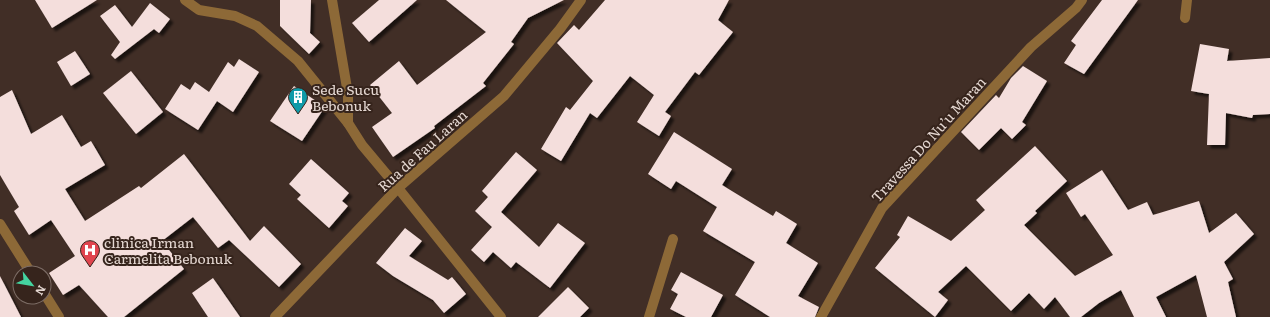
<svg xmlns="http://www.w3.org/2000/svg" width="1270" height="317" font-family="Literata,serif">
<defs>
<filter id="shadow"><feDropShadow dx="3.5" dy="3.5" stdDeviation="1" flood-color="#0009"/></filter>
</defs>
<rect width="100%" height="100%" fill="#412e26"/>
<g fill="#f4dedc" filter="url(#shadow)">
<polygon points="35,0 97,0 52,28"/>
<polygon points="280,0 311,0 310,33 320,42 309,54 280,26"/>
<polygon points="379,0 417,0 369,42 352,23"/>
<polygon points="446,0 564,0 528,18 511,42 514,44 483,83 486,86 434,126 435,128 393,157 372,127 392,113 370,85 399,61 417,85 486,32"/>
<polygon points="605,0 729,0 718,20 733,32 699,75 695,72 665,112 671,116 659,136 637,122 654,95 630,76 597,118 590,113 561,161 541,149 566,107 570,110 593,81 557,43 574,25 579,30"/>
<polygon points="1102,0 1138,0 1084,74 1064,63 1076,45 1071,41"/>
<polygon points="150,3 170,19 159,33 154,29 115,59 111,55 120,42 100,16 115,5 132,27"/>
<polygon points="1200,44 1229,49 1227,61 1270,58 1270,114 1253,115 1252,118 1226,113 1225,145 1207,145 1209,94 1191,91"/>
<polygon points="75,51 90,74 71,86 57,62"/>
<polygon points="239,59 259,72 233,112 217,101 198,130 165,109 181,84 190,90 195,82 209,92 228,62 234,67"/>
<polygon points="1023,66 1047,81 1022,122 1026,125 1012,139 1001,128 979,150 961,132 996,95 999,98 1011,78"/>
<polygon points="131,71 163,112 136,134 103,93"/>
<polygon points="294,86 325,107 302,141 270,121"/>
<polygon points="12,90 31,134 62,115 81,147 91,141 105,165 65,189 85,221 139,186 141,188 184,154 250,241 264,226 301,264 279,287 229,240 218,248 193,217 162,241 184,269 124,317 108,317 79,285 63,295 49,273 75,256 51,220 29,235 14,211 19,207 0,175 0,97"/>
<polygon points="674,132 732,169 722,185 773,216 776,211 797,224 786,243 818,263 798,296 819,307 815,317 770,317 735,295 755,262 703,231 717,207 676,181 671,189 648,174"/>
<polygon points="1035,146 1067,181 1035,211 1037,213 1024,225 1075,276 1113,255 1085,214 1081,217 1066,193 1102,170 1128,210 1147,202 1153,215 1199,201 1209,233 1236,213 1254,234 1224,262 1233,279 1228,282 1236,317 1207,317 1196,275 1156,297 1166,317 1134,317 1121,290 1099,303 1081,317 1070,317 1055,297 1044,309 1029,293 1011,311 966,266 938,292 948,300 935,317 875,268 900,237 897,235 908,216 951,241 985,210 976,200"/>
<polygon points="516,152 537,170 501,212 539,247 558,223 585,243 550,288 516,262 511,268 493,252 484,262 471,250 492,227 475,211 488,197 482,191"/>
<polygon points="311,159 349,193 342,201 348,206 329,228 297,199 301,195 289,184"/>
<polygon points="405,228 422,241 409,256 448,280 452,277 466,294 444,313 433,300 393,276 376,263"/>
<polygon points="681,272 723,295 711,317 686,317 670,309 678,294 671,290"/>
<polygon points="0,276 21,317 0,317"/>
<polygon points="213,278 240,317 208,317 192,293"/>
<polygon points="568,287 589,308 580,317 538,317"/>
</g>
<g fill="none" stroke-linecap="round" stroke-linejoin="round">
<g stroke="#8d6937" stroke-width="10">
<polyline points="185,0 199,10 235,16 257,26 298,61 348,123"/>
<polyline points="332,0 348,94 348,123 362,145 398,188 501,317"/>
<polyline points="1185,18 1187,0"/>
<polyline points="0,224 31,273"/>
<polyline points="44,293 59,317"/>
<polyline points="275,317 398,188 504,96 560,29 581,0"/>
<polyline points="649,317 673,239"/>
<polyline points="821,317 882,208 1031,47 1076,8 1082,0"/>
</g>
</g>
<defs>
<symbol id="building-pin" viewBox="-11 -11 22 30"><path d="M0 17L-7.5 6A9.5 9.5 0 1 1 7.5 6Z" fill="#0f9aa8" stroke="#36241c"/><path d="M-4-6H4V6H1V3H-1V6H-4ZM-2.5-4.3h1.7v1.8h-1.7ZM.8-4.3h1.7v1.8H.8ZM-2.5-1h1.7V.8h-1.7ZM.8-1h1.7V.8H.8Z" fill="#fff"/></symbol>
<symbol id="hospital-pin" viewBox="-11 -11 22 30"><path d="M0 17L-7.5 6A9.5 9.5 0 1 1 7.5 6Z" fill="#e0444e" stroke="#36241c"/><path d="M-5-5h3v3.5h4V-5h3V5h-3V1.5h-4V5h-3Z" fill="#fff"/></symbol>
</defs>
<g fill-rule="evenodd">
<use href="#building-pin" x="287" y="86" width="22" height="30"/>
<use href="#hospital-pin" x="79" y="239" width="22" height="30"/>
</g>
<g text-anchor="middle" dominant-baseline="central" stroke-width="4" stroke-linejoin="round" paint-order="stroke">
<g font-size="14" fill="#e5d8d2" stroke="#36241c" text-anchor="start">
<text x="312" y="89">Sede Sucu<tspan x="312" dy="16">Bebonuk</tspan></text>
<text x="104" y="242">clinica Irman<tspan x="104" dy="16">Carmelita Bebonuk</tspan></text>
</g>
<g font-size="14" fill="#e5d8d2" stroke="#36241c">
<text transform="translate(928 139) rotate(-48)">Travessa Do Nu’u Maran</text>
<text transform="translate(422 150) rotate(-42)">Rua de Fau Laran</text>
</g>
</g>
<g transform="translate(32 285) rotate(121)"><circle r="19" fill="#36241c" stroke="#7c6c65"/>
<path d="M0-3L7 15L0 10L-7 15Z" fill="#44d4a0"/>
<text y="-6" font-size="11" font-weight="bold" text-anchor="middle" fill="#e5d8d2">N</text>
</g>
</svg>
